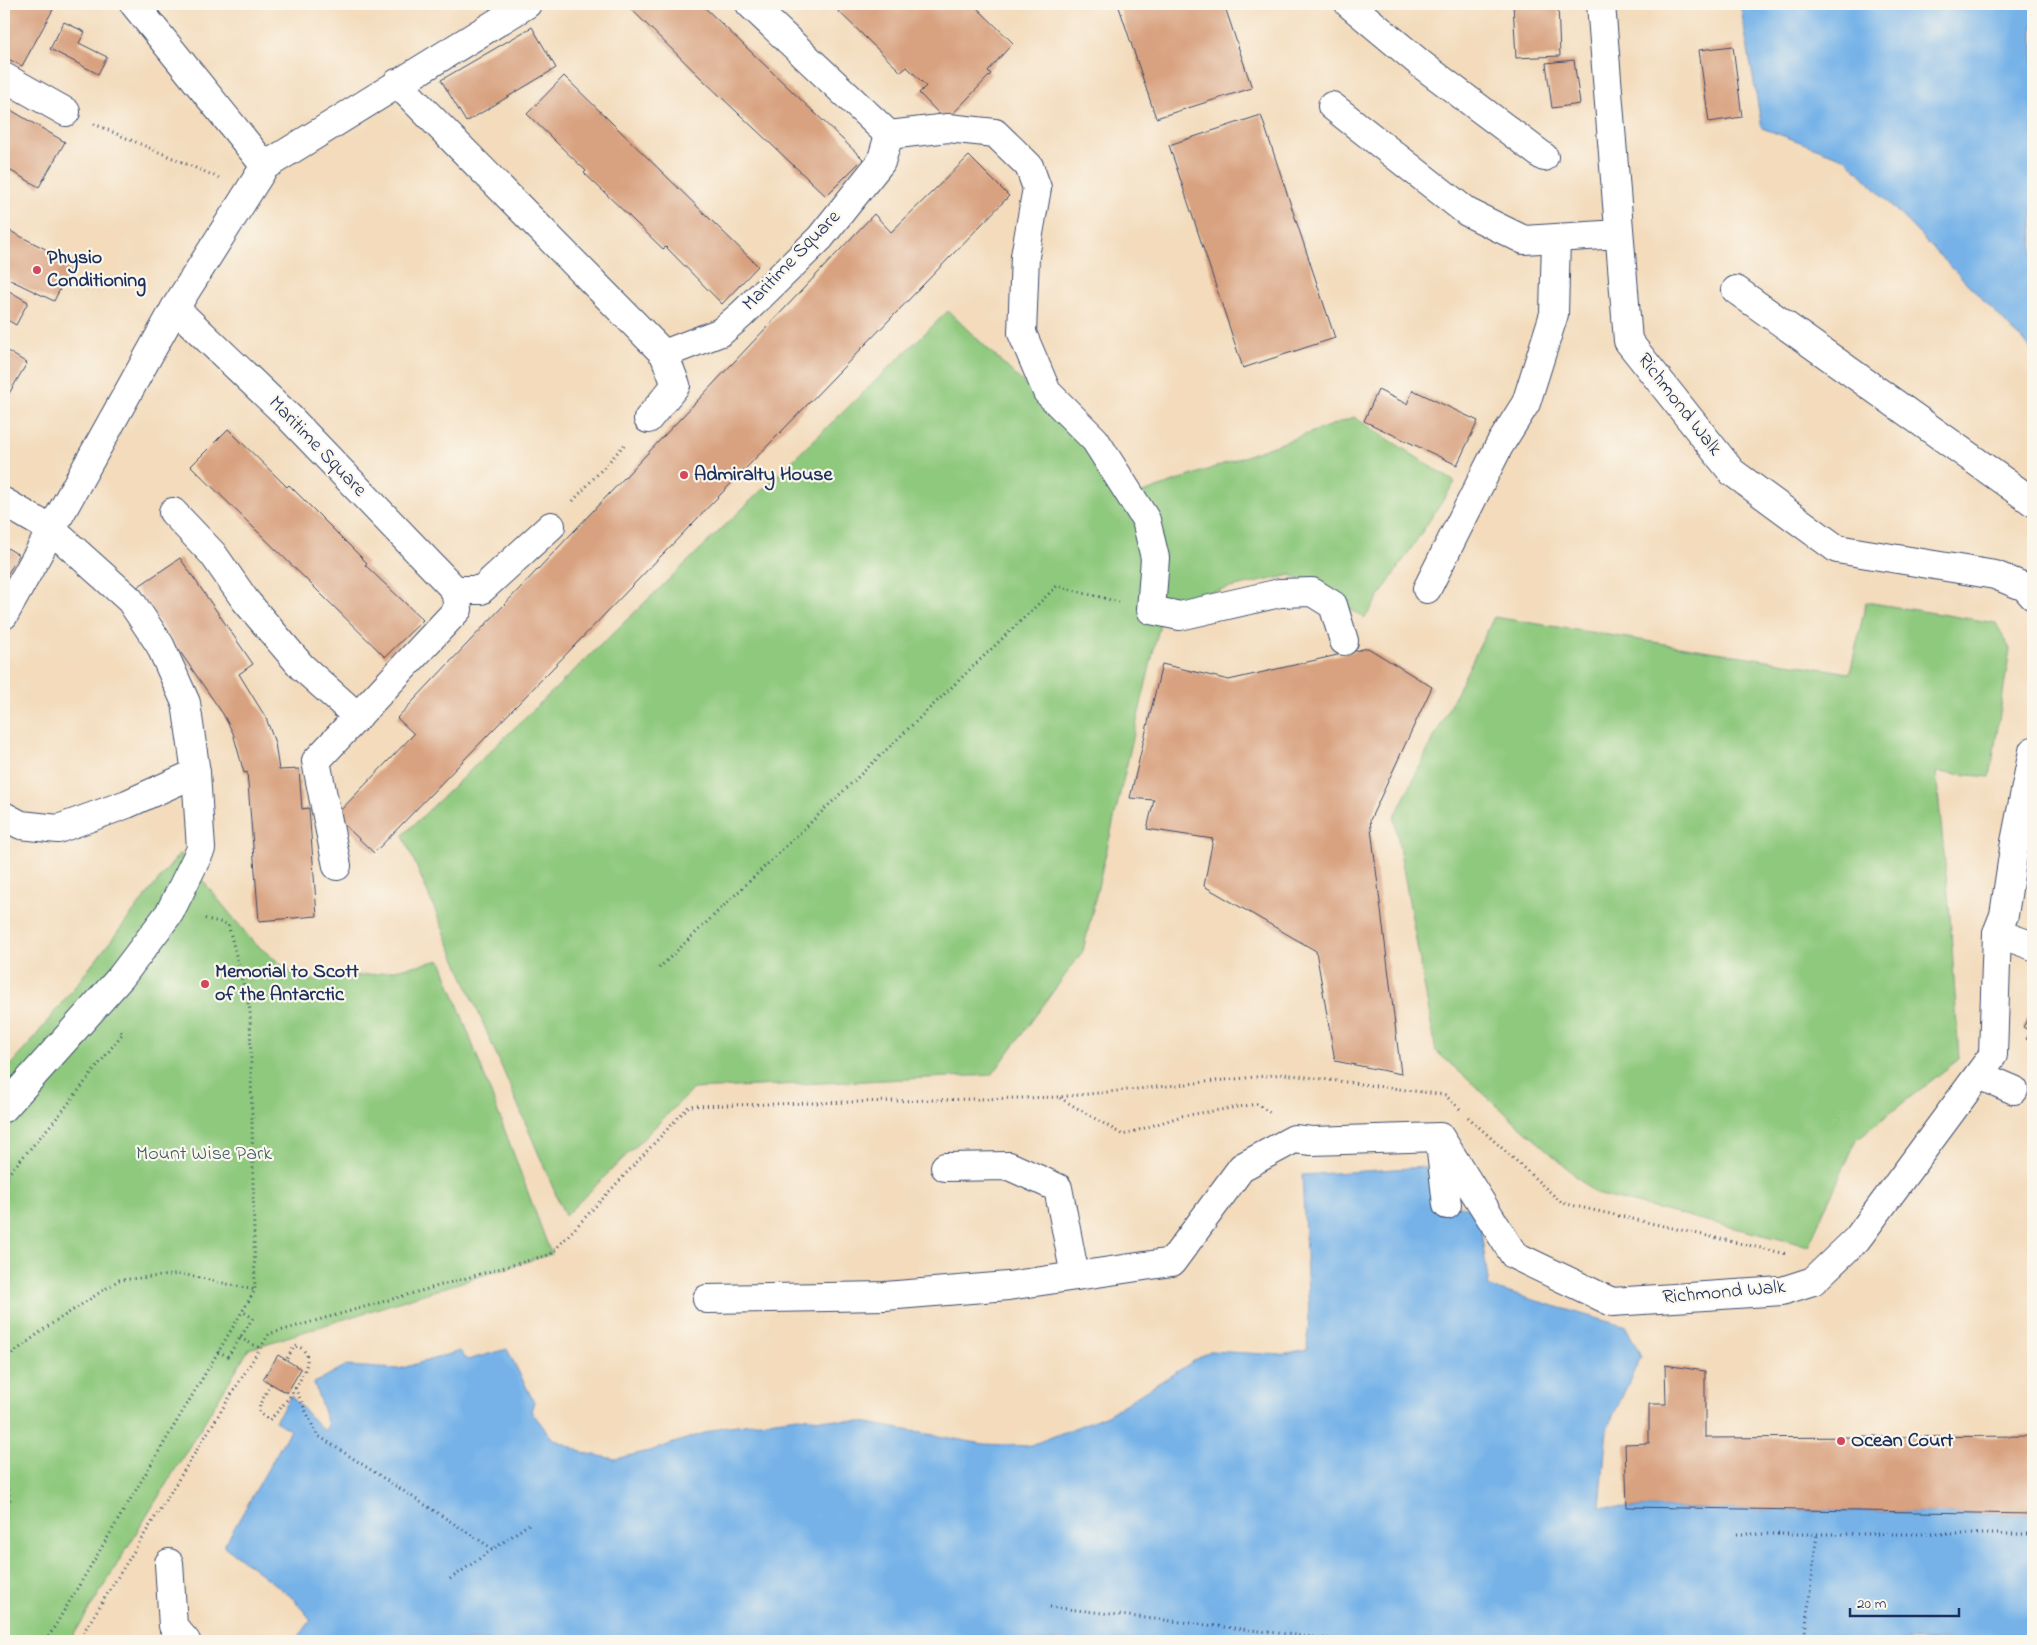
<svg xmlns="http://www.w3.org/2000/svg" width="2037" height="1645" font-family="'Indie Flower',sans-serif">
<rect width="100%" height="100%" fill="#fbf7ec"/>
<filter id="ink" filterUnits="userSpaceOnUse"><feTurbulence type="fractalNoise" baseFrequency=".02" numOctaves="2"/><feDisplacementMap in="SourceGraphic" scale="10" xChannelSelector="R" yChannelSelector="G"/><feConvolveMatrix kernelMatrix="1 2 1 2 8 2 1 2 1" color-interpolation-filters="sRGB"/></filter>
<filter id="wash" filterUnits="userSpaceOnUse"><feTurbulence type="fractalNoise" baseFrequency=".0096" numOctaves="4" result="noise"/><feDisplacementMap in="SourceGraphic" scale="20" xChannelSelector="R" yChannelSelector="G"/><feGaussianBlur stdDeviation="1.12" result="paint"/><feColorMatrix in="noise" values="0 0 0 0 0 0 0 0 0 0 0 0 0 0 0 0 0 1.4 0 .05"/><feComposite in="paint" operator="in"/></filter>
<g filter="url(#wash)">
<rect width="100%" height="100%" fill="#f3dbbc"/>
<g fill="#8fc97e" stroke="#557c6e">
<polygon points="948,311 1140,494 1354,417 1455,482 1365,618 1291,575 1165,602 1083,951 992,1075 693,1089 565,1216 403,835"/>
<polygon points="1866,602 1996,623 2010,649 1990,777 1936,772 1950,915 1959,1059 1857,1139 1808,1246 1596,1194 1436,1051 1394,818 1494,617 1850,673"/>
<polygon points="180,853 254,943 303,981 376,974 441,960 551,1254 249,1349 70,1641 4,1641 4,1072 31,1042"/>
</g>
<g fill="#76b2e8" stroke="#4870a3">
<polygon points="1740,4 2033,4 2033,351 1846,159 1762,128"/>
<polygon points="1426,1167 1439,1203 1478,1209 1489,1287 1626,1327 1641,1356 1607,1429 1600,1507 2033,1514 2033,1641 296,1641 311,1620 293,1598 224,1546 290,1430 275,1421 291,1396 324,1431 328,1425 314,1383 345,1366 399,1369 460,1351 467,1360 507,1349 534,1402 531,1411 552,1438 584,1453 615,1459 653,1450 722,1427 798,1417 862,1422 983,1444 1029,1446 1107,1415 1210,1351 1282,1355 1307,1350 1309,1314 1302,1175"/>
</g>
<g id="blocks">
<g fill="#d8a17f">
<polygon points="4,4 56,4 22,66 4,57"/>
<polygon points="626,4 701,4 863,159 826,196 702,79"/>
<polygon points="831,4 965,4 968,6 973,4 1013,43 988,71 991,74 946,121 919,93 926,86 907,67 901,72"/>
<polygon points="1118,4 1224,4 1252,88 1156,118"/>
<polygon points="1513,4 1558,4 1560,56 1516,58"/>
<polygon points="64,22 85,32 79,43 107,57 98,74 50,49"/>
<polygon points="532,27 556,68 466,122 441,80"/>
<polygon points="1733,46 1742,117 1709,122 1699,50"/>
<polygon points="1574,60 1580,104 1552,108 1546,63"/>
<polygon points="564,76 758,266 722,304 666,247 663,249 604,192 584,173 586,171 527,114"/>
<polygon points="4,106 65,142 39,187 4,167"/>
<polygon points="1261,115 1335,338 1243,368 1169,145"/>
<polygon points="969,156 1009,196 374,853 335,816 414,734 397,718 874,214 891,232"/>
<polygon points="4,228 73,263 54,301 4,277"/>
<polygon points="4,288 28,302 16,325 4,318"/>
<polygon points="4,349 27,363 4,402"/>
<polygon points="1378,390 1407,404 1413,390 1478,421 1457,465 1364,421"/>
<polygon points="228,429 287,487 289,485 367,563 365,565 423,620 385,657 191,466"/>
<polygon points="4,546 19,555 4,580"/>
<polygon points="180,558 253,664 239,674 266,718 275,743 279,770 299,769 302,809 309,808 317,916 259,921 247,772 244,773 233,733 223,714 136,588"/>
<polygon points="1368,648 1432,687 1370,820 1401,1074 1335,1061 1316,951 1204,886 1213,839 1147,829 1154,800 1130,798 1162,664 1229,680"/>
<polygon points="2033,1009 2033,1043 2026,1039 2031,1032 2023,1027"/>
<polygon points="278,1355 301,1369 287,1393 263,1379"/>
<polygon points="1665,1365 1705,1371 1705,1438 2033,1436 2033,1514 1627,1507 1625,1444 1649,1443 1649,1404 1666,1404"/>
</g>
</g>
</g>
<g filter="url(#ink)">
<use href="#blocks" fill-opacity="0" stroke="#3b496c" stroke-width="1"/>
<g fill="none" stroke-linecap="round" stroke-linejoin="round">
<defs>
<g id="minor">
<polyline points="134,4 265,166"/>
<polyline points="750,4 889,135"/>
<polyline points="1349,4 1422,65 1544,157"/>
<polyline points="1601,4 1628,341 1732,472 1837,549 1995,575 2025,587 2033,596"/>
<polyline points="4,77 66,112"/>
<polyline points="397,83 664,354 676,385 648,419"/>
<polyline points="1332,106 1467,212 1524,240 1619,234"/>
<polyline points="889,135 948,128 995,133 1029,166 1037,188 1025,256 1022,333 1047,392 1095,440 1146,520 1155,558 1151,610 1180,616 1280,593 1312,592 1333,605 1344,641"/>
<polyline points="1736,290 2033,502"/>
<polyline points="175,308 288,416 455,590 458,609 316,761 337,866"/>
<polyline points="664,354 721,332 741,315 820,238 881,162 889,135"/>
<polyline points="4,502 52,530 130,600 160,645 186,703 196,773 201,849 170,912 121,977 4,1108"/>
<polyline points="173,512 213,554 245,600 302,667 358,717"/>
<polyline points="1427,589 1499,446 1526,403 1554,314 1556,239"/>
<polyline points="455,590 481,590 551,526"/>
<polyline points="4,615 175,308 265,166 527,4"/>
<polyline points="4,816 21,825 58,829 127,804 196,773"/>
<polyline points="1997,933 2033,946"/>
<polyline points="1979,1075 2014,1090"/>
<polyline points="1440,1143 1447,1205"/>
<polyline points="945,1167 1009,1166 1058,1188 1075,1276"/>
<polyline points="707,1299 885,1296 1008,1286 1172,1262 1242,1167 1294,1139 1312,1141 1440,1137 1514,1255 1612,1302 1782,1291 1813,1281 1857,1239 1993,1055 1997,933 2004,915 2015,842 2033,751"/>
<polyline points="169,1563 173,1626 186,1641"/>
</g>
</defs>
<use href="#minor" stroke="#3b496c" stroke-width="30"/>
<g stroke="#3b496c" stroke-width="3" stroke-dasharray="1 4" stroke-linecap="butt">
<polyline points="94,124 219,178"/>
<polyline points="573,501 626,443"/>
<polyline points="659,968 1057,586 1119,602"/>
<polyline points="1060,1098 1123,1135 1182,1116 1257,1104 1272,1114"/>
<polyline points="1468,1117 1562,1203 1787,1254"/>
<polyline points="4,1179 61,1113 123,1033 119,1029"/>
<polyline points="240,1338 260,1348"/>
<polyline points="218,1352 228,1356 253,1318 242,1311"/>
<polyline points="4,1360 47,1327 119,1280 182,1274 255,1290"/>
<path d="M271,1384L260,1404L259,1413L269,1420C281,1410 309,1374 307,1358C306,1352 303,1349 298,1346L294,1347L286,1360"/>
<polyline points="295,1388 317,1435 493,1549"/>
<polyline points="4,1475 10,1499 4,1514"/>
<polyline points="1737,1534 2033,1534"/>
<polyline points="450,1579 532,1522"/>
<polyline points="1050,1607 1347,1641"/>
<polyline points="46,1641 255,1290 250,1010 228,924 202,918"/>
<polyline points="78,1641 269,1334 551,1254 689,1106 1059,1097 1284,1074 1445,1095 1460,1109"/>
<polyline points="1804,1641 1817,1534"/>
</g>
<use href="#minor" stroke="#fff" stroke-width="28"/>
</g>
</g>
<g fill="#d1495b" stroke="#fbf7ec" stroke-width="2">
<circle cx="37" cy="270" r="5"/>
<circle cx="684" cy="475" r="5"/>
<circle cx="205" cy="984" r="5"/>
<circle cx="1841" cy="1441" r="5"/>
</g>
<g text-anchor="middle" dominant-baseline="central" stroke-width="4.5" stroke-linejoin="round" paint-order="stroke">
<g font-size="20" font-weight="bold" fill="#1b2f5e" stroke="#fbf7ec" text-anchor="start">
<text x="47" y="258">Physio<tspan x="47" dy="23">Conditioning</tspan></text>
<text x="694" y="475">Admiralty House</text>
<text x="215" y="972">Memorial to Scott<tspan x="215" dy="23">of the Antarctic</tspan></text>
<text x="1851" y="1441">Ocean Court</text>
</g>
<g font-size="20" fill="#1b2f5e" stroke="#fbf7ec">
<text transform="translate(792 261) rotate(-46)">Maritime Square</text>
<text transform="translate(1679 405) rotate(52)">Richmond Walk</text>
<text transform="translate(317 447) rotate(46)">Maritime Square</text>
<text transform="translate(1724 1293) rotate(-5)">Richmond Walk</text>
</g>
<g font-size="20" fill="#3e5d68" stroke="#fbf7ec">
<text x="204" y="1154">Mount Wise Park</text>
</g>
</g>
<rect width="2037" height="1645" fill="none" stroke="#fbf7ec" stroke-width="20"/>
<path d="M1850 1608v8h109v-8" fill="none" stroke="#1b2f5e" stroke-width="2.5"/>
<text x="1857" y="1608" font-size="15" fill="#1b2f5e" stroke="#fbf7ec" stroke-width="4" paint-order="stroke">20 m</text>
</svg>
